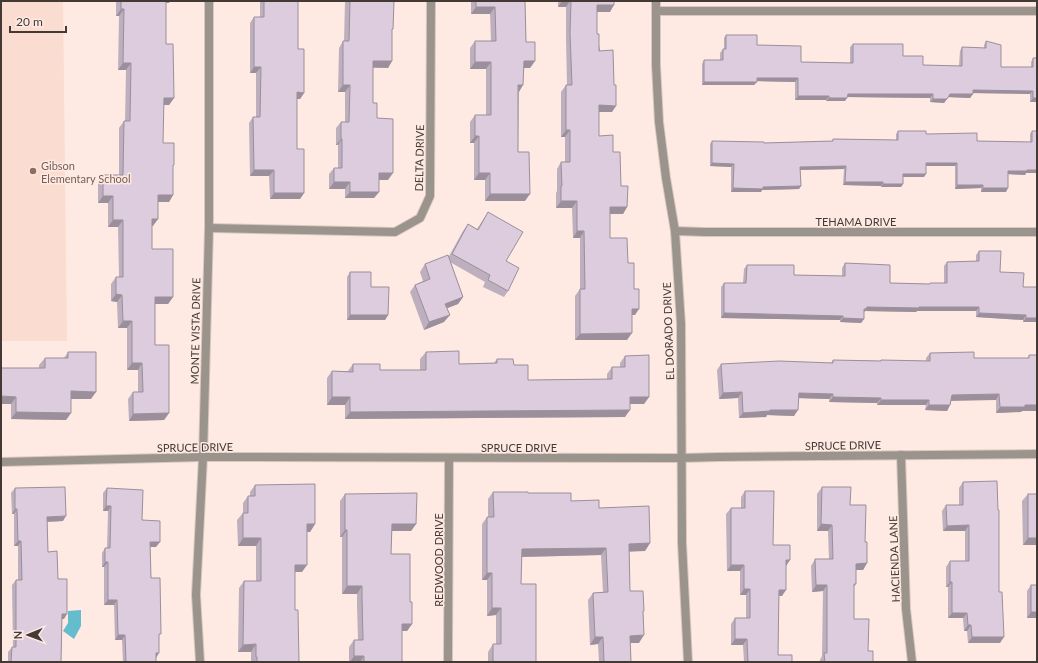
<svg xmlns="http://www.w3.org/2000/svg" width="1038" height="663" font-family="Lato,sans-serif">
<rect width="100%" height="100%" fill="#feeae3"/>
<polygon fill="#fbdcd0" points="1,1 63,1 67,341 1,341"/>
<polygon fill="#64bdcc" points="81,610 81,626 74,639 63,631 68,623 68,611"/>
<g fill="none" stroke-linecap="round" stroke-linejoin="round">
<defs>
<g id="minor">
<polyline points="656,1 656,65 659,122 666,178 675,231 681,324 682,543 688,662"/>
<polyline points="656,11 1037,11"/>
<polyline points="209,228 395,232 420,218 430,196 431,1"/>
<polyline points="675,231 705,232 1037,232"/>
<polyline points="901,455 906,609 912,662"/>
<polyline points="1,462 203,457 681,458 719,457 1037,454"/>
<polyline points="200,662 196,595 203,457 209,228 209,1"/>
<polyline points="448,662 449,458"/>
</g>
</defs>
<use href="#minor" stroke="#d9c7c0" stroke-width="10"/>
<use href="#minor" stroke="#9a948d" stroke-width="8"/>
</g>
<g fill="#bdafbe">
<polygon points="116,1 170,1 169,3 166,3 166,44 174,98 169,105 163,105 163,143 173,166 173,195 169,202 158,202 158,219 152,226 152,249 173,297 168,304 155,304 155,345 169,413 164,420 129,421 128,399 133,392 138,392 138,370 127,370 127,328 118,328 117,302 111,301 111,284 116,277 119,277 118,227 108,227 108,203 98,203 98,182 103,175 119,175 119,128 124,121 125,121 126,70 118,70 119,16 116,16"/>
<polygon points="260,1 298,1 298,49 304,93 300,99 297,99 297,149 304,193 300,199 270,199 269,176 250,176 249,123 253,117 256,117 256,73 250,73 250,23 254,17 260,17"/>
<polygon points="345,1 394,1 392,31 392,61 388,68 373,68 373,103 377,118 388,180 379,180 379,192 374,198 345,198 345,189 329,189 329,174 334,168 338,168 338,145 336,145 336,128 341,122 345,122 345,92 338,92 339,48 343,41 344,41"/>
<polygon points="471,1 525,1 526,42 535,61 530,68 524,68 519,92 518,152 525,201 485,201 485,180 474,180 474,143 470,143 470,122 475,115 486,115 486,69 470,69 470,48 475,41 491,41 490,14 471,14"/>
<polygon points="558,1 614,1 610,12 597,12 597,34 612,112 599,112 599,136 613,152 621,186 627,207 623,214 610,214 610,238 628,263 634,289 635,315 632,315 627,340 575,340 575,296 580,289 580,238 573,238 572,208 556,208 556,193 557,191 557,169 561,162 565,162 565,137 561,137 561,92 566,85 567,85 566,39 566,7 558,7"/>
<polygon points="726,35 757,45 801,62 850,63 850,47 853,44 903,56 923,65 959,66 960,51 962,47 984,48 984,45 986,41 1001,67 1031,67 1031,62 1033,58 1037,58 1037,102 1030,102 1030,94 973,93 970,98 948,97 944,103 930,102 930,98 847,97 845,101 826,101 826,100 795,100 795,82 757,81 754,85 702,85 702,64 704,60 720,60 720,53 723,49 724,49 724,38"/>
<polygon points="898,131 926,134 977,141 1030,142 1030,134 1032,131 1037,131 1026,173 1025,175 1008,174 1006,192 981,192 981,188 955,189 955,166 926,166 924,177 903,177 903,184 901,187 881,187 881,186 843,185 844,169 800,170 801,186 799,189 762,190 761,192 731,192 731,167 710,166 710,144 712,141 764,143 832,141 833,139 896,140 896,134"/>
<polygon points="488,212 506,261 508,291 504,297 483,287 485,282 450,262 463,297 458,304 447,308 444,322 424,330 410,292 415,285 423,281 420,272 425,264 448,258 463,231 468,224 477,229"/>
<polygon points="979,251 1000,272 1023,287 1037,322 1023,322 1023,320 976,317 976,311 917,311 916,312 865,311 864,312 864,319 861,323 840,322 840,320 721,318 721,287 724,283 743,283 744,269 747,265 794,275 842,276 842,268 845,263 890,283 930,284 930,283 944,283 944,266 947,262 976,261 976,255"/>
<polygon points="350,272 371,287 388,315 385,320 347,320 347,277"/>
<polygon points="68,352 91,399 71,399 71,413 66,420 11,419 11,404 1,404 1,368 39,368 39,365 45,358 64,358"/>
<polygon points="426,352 459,364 494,363 497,359 514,365 528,380 607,379 607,374 612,367 620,367 620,363 625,356 649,397 644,404 630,404 625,417 345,419 345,405 327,405 327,378 332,371 348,371 353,364 380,370 420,370 420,359"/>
<polygon points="930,353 974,358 1028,358 1029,355 1037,355 1022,411 1021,412 996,413 996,400 951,400 950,405 947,411 925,410 926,405 877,405 877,403 829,402 829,399 799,398 794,416 767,415 766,417 739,418 738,398 719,399 717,370 721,364 831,363 833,360 880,361 881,360 926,361 926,358"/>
<polygon points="963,482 999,592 1000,643 968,643 967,631 964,631 963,618 948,618 948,587 946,587 946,567 950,561 965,561 965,531 943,531 942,511 946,505 959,505 959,488"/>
<polygon points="255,485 315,524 310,532 307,532 302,572 295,572 295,610 299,662 251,662 251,652 238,652 239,588 244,581 256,581 256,546 238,546 237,520 243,513 243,503 248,496 250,496 250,492"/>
<polygon points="822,487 850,505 865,542 867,563 863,570 856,570 856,584 854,587 854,619 873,662 820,662 820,660 822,656 823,591 812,592 811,566 815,559 829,559 828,531 817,531 817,494"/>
<polygon points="15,488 63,521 47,522 48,552 58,579 64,619 62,619 61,662 8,662 8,652 12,647 13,647 12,585 16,580 18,580 18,546 14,546 14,514 12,514 11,493"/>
<polygon points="107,488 142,520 156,547 150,547 151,578 159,638 156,658 156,662 123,662 122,640 115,640 114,605 104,605 104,567 102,567 102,553 105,548 107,548 108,511 103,511 103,493"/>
<polygon points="745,491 773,545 786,566 782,596 779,596 778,655 792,662 744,662 743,645 731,645 731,624 735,618 746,618 746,595 740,595 740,571 727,571 726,514 731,508 741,508 741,497"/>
<polygon points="493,492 528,493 571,501 599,508 650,543 645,551 629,551 630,591 643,612 639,643 630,643 631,662 599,662 598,644 590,645 588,600 593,593 603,592 601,555 522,557 521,584 536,662 488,662 488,652 493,644 496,644 496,615 487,616 487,580 482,580 482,524 487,517 488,517 488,499"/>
<polygon points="345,494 416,524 411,531 392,531 391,554 410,602 412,624 407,631 402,631 402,662 409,662 349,662 349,647 354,640 358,640 357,605 357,594 342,594 342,537 340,537 340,501"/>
<polygon points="1028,494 1037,545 1023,545 1022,501"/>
<polygon points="1031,585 1037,618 1027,618 1027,591"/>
</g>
<g fill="#9a8f9b">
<polygon points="163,1 170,1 169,3 161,3"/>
<polygon points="562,1 570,1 566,7 558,7"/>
<polygon points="597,5 614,5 610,12 593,12"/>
<polygon points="476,7 495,7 490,14 471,14"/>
<polygon points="121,9 124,9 119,16 116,16"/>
<polygon points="373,61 392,61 388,68 368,67"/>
<polygon points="524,61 535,61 530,68 519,68"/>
<polygon points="475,62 491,62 486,69 470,69"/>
<polygon points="123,63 131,63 126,70 118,70"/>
<polygon points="254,67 261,67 256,73 250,73"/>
<polygon points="757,78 798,78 795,82 754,81"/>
<polygon points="704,82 757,82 754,85 702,85"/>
<polygon points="343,85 350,85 345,92 338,92"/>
<polygon points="518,85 523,85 519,92"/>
<polygon points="973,90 1033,91 1030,94 970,93"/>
<polygon points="297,92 304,93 300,99 293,99"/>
<polygon points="848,94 933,94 930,98 845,97"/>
<polygon points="950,94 973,94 970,98 947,97"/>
<polygon points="798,96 829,96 826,100 795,100"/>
<polygon points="164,98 174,98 169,105 159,105"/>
<polygon points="829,98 847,98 845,101 826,101"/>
<polygon points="1033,98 1037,98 1037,102 1030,102"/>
<polygon points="933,99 947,99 944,103 930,102"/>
<polygon points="599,105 616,106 612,112 594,112"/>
<polygon points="566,130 570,130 565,137 561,137"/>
<polygon points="475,136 479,136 474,143 470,143"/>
<polygon points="341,139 342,139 338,145 336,145"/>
<polygon points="712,163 734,164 731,167 710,166"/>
<polygon points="926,163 957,163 955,166 924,166"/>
<polygon points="846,166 844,169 798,170 800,167"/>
<polygon points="254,170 274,170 269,176 250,176"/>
<polygon points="1027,170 1037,170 1037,173 1026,173 1025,175 1006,174 1008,171"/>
<polygon points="379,173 393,173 388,180 375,180"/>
<polygon points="479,173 490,173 485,180 474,180"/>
<polygon points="903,174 926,174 924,177 901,177"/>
<polygon points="334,182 350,182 345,189 329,189"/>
<polygon points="845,182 883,182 881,186 843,185"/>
<polygon points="883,184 903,184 901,187 881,187"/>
<polygon points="957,185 983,185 981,188 955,189"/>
<polygon points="801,186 799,189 762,190 761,192 731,192 733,188"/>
<polygon points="983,188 1008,188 1006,192 981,192"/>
<polygon points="350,192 379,192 374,198 345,198"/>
<polygon points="274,193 304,193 300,199 270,199"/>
<polygon points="490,194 530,194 525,201 485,201"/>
<polygon points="158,195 173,195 169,202 153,202"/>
<polygon points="103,196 113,196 108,203 98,203"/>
<polygon points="561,201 577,201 572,208 556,208"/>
<polygon points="610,207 627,207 623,214 606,214"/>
<polygon points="152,219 158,219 153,226 147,226"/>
<polygon points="113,220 123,220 118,227 108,227"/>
<polygon points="577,231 584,231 580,238 573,238"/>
<polygon points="116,294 122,295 117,302 111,301"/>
<polygon points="155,297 173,297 168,304 150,304"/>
<polygon points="463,297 458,304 440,311 445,304"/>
<polygon points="867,307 979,307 976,311 917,311 916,312 865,311 863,313 861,313"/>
<polygon points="632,309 639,309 635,315 627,315"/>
<polygon points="724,313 843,316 840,320 721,318"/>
<polygon points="979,313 1026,315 1023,320 976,317"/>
<polygon points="350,315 388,315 385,320 347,320"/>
<polygon points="450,315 444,322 424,330 429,322"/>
<polygon points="843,318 864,319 861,323 840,322"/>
<polygon points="1026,318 1037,318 1037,322 1023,322"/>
<polygon points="123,321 132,321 127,328 118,328"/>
<polygon points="632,333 627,340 575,340 580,334"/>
<polygon points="132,363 142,363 138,370 127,370"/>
<polygon points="71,391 96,392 91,399 66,399"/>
<polygon points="742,392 738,398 719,399 723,393"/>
<polygon points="799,393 833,394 829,399 795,398"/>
<polygon points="999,394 996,400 949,401 952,395"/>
<polygon points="1,396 16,397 11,404 1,404"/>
<polygon points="332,397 350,397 345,405 327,405"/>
<polygon points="630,397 649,397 644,404 625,404"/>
<polygon points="833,397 881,398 877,403 829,402"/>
<polygon points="881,400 929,400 926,405 877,405"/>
<polygon points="929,405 950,405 947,411 925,410"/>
<polygon points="1025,405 1037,405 1037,411 1022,411 1021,412 996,413 1000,407"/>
<polygon points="630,410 625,417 345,419 350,412"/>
<polygon points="770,410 798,410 794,416 767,415 766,417 739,418 743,413"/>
<polygon points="16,412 71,413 66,420 11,419"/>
<polygon points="169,413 164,420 129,421 133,414"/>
<polygon points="106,506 111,506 108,511 103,511"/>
<polygon points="15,509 17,509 14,514 12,514"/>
<polygon points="66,516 63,521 43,522 47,517"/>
<polygon points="307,524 315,524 310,532 302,532"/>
<polygon points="392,524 416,524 411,531 387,531"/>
<polygon points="821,524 832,525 828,531 817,531"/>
<polygon points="969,525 965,531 943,531 947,526"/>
<polygon points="345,530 347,530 342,537 340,537"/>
<polygon points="243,538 261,538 256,546 238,546"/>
<polygon points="1028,538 1037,538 1037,545 1023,545"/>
<polygon points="18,541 21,541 18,546 14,546"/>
<polygon points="150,542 160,542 156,547 147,547"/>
<polygon points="650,543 645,551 623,552 629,544"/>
<polygon points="606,548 601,555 517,557 522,549"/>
<polygon points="786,560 790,560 786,566"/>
<polygon points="105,562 108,562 104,567 102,567"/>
<polygon points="867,563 863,570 851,570 856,564"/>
<polygon points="295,565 307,565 302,572 290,572"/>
<polygon points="731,565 744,565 740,571 727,571"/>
<polygon points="487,573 492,573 487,580 482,580"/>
<polygon points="950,582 952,582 948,587 946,587"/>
<polygon points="816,585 827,585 823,591 812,592"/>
<polygon points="347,586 362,586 357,594 342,594"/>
<polygon points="744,589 750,589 746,595 740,595"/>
<polygon points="779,590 786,590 782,596 774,596"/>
<polygon points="108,600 117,600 114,605 104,605"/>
<polygon points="492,608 501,608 496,615 487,616"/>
<polygon points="1031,612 1037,612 1037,618 1027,618"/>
<polygon points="952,613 967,613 963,618 948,618"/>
<polygon points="62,614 67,614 64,619 58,619"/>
<polygon points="402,624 412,624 407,631 397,631"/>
<polygon points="968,625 971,625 967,631 964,631"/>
<polygon points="118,635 125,635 122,640 115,640"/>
<polygon points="644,635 639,643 625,643 630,636"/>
<polygon points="595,637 603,637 598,644 590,645"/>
<polygon points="972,637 1004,637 1000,643 968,643"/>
<polygon points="735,639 747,639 743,645 731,645"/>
<polygon points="256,644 251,652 238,652 243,645"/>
<polygon points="156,653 159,653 156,658"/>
<polygon points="354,656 364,656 360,662 350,662"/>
</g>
<g fill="#dcccdd" stroke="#9a8f9b">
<polygon points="121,1 166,1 166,44 173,44 174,98 164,98 163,143 174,143 174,165 173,165 173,195 158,195 158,219 152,219 152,249 173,249 173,297 155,297 155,345 169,345 169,413 133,414 133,392 143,392 142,363 132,363 132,321 123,321 122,295 116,294 116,277 123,277 123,220 113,220 113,196 103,196 103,175 123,175 124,121 130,121 131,63 123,63 124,9 121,9"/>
<polygon points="264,1 298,1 298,49 304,49 304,93 297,92 297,149 304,149 304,193 274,193 274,170 254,170 253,117 260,117 261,67 254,67 254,17 264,17"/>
<polygon points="350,1 394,1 393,29 392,29 392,61 373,61 373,103 377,103 377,118 393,119 393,173 379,173 379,192 350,192 350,182 334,182 334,168 342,168 342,139 341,139 341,122 349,122 350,85 343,85 343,41 349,41"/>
<polygon points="476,1 525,1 526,42 535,42 535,61 524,61 523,85 518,85 518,152 529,152 530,194 490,194 490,173 479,173 479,136 475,136 475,115 491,115 491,62 475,62 475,41 496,41 495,7 476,7"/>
<polygon points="571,1 614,1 614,5 597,5 597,34 599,34 599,51 613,50 614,85 616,85 616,106 599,105 599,136 613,135 613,152 620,152 621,186 628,186 627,207 610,207 610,238 627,238 628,263 634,263 634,289 639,289 639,309 632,309 632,333 580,334 580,289 585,289 584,231 577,231 577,201 561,201 561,186 562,186 561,162 570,162 570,130 566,130 566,85 572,85 570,33"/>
<polygon points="726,35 757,35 757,45 801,46 801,62 853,63 853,44 903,44 903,56 923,56 923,65 962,66 962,47 986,48 986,41 1001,45 1001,67 1033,67 1033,58 1037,58 1037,98 1033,98 1033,91 973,90 973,94 950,94 947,99 933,99 933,94 848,94 847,98 829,98 829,96 798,96 798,78 757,78 757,82 704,82 704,60 723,60 723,49 726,49"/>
<polygon points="898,131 926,131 926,134 977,133 977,141 1032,142 1032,131 1037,131 1037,170 1027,170 1027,171 1008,171 1008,188 983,188 983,185 957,185 957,163 926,163 926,174 903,174 903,184 883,184 883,182 845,182 846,166 800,167 801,186 763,187 763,189 733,188 734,164 712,163 712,141 764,142 764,143 833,141 833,139 898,140"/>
<polygon points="488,212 523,232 506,261 519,268 508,291 488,280 490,275 452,254 468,224 478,230"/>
<polygon points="979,251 1001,251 1000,272 1024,273 1023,287 1037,287 1037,318 1026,318 1026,315 979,313 979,307 919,307 919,308 867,307 866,309 864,309 864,319 843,318 843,316 724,313 724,283 746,283 747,265 794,265 794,275 845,276 845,263 890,265 890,283 930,284 930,283 947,283 947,262 979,261"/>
<polygon points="448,255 463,297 445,304 450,315 429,322 415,285 430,279 425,264"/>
<polygon points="350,272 371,272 371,287 389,287 388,315 350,315"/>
<polygon points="459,351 459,364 497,363 497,359 513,359 514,365 528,365 528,380 612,379 612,367 625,367 625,356 649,355 649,397 630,397 630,410 350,412 350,397 332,397 332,371 353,372 353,364 380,364 380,370 426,370 426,352"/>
<polygon points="68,352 96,352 96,392 71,391 71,413 16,412 16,397 1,396 1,368 45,368 45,358 68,358"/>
<polygon points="974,352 974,358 1029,358 1029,355 1037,355 1037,405 1025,405 1025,407 1000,407 999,394 952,395 950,405 929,405 929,400 881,400 881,398 833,397 833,394 799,393 798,410 770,410 770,411 743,413 742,392 723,393 721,364 779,361 833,363 833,360 881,361 881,360 930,361 930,353"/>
<polygon points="997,481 998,510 999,510 999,592 1002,592 1004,637 972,637 971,625 968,625 967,613 952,613 952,582 950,582 950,561 969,561 969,525 947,526 946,505 963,505 963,482"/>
<polygon points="315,484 315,524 307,524 307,565 295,565 295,610 298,610 299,662 257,662 257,657 256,657 256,644 243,645 244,581 261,581 261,538 243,538 243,513 248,513 248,496 255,496 255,485"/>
<polygon points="65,487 66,516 47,517 48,552 57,551 58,579 67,579 67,614 62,614 61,662 11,662 12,647 16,647 16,580 22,580 21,541 18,541 17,509 15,509 15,488"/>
<polygon points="822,487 851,487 850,505 866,505 865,542 867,542 867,563 856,564 856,584 854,584 854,619 869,619 868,651 873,651 873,662 825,662 824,653 827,653 827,585 816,585 815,559 833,559 832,525 821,524"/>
<polygon points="107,488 143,490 142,520 160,521 160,542 150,542 151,578 160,578 161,634 159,634 159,653 156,653 156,662 126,662 125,635 118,635 117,600 108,600 108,562 105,562 105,548 110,548 111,506 106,506"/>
<polygon points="745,491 774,491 773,545 790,545 790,560 786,560 786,590 779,590 778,655 792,655 792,662 748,662 747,639 735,639 735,618 750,618 750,589 744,589 744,565 731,565 731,508 745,508"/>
<polygon points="493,492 528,492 528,493 571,493 571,501 599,500 599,508 649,506 650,543 629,544 630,591 643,591 644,611 643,611 644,635 630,636 631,662 604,662 603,637 595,637 593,593 608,592 606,548 522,549 521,584 536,584 536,662 493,662 493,644 501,644 501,608 492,608 492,573 487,573 487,517 494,517"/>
<polygon points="417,493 416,524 392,524 391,554 410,554 410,602 412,602 412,624 402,624 402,662 409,662 364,662 364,656 354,656 354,640 363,640 362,597 362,586 347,586 347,530 345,530 345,494"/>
<rect x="1028" y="494" width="9" height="44"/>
<rect x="1031" y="585" width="6" height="27"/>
</g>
<circle fill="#8d6e63" stroke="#feeae3" stroke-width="1.5" cx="33" cy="171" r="4"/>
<g text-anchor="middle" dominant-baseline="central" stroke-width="3" stroke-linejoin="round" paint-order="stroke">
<g font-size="11" fill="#433a36" stroke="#feeae3">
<text transform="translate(419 158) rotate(-89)">DELTA DRIVE</text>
<text x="856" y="221">TEHAMA DRIVE</text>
<text transform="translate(195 331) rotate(-89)">MONTE VISTA DRIVE</text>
<text transform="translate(668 331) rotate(-92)">EL DORADO DRIVE</text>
<text transform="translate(843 445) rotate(-1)">SPRUCE DRIVE</text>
<text transform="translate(195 447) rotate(-1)">SPRUCE DRIVE</text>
<text x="519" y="447">SPRUCE DRIVE</text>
<text transform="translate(894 559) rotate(-92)">HACIENDA LANE</text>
<text transform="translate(438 560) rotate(-90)">REDWOOD DRIVE</text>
</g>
<g font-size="11" fill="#785e54" stroke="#feeae3" text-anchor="start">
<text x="41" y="165">Gibson<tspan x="41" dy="13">Elementary School</tspan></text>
</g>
</g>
<rect width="1038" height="663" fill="none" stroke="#433a36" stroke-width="4"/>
<g transform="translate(28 635) rotate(269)" stroke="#feeae3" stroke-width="3" paint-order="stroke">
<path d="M0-3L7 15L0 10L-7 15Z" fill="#433a36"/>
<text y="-6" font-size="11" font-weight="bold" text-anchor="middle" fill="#433a36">N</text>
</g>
<path d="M10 26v6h56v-6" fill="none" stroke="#433a36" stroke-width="2"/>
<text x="16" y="26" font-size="12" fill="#433a36" stroke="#feeae3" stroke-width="3" paint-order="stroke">20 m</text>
</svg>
